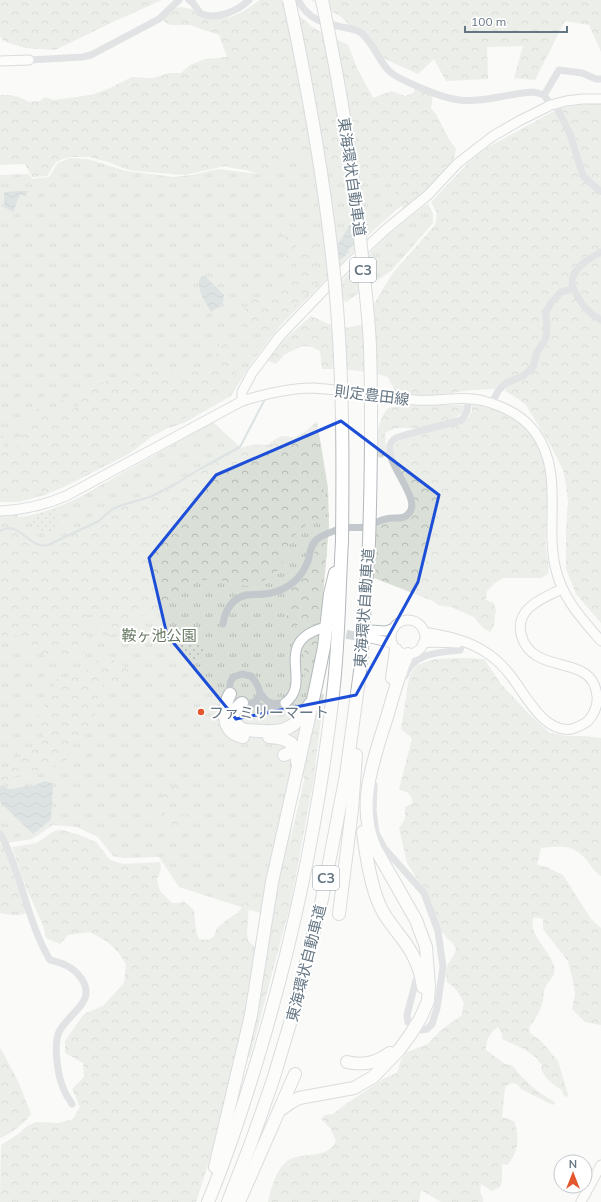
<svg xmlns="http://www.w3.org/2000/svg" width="601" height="1202" font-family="Mulish,'Noto Sans JP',sans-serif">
<defs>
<pattern id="grass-tufts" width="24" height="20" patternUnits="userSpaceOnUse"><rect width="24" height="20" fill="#dadfd7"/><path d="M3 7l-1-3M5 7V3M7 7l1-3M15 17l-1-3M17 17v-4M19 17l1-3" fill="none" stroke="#b4b9b4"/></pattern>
<pattern id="forest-crowns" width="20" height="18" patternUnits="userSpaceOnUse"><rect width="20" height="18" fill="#dadfd7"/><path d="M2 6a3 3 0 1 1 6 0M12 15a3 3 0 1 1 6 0" fill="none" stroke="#b4b9b4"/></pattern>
<pattern id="garden-dots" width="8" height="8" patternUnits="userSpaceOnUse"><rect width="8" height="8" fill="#dadfd7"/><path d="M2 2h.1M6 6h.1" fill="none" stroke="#b4b9b4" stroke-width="1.8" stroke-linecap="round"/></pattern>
<pattern id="water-waves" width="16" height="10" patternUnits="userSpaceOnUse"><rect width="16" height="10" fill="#bbc7cb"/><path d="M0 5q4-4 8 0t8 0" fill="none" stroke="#9ca6aa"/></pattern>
</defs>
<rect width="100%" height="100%" fill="#fafaf8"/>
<g fill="url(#grass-tufts)">
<polygon points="295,106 414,197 396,210 375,229 280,326 252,362 231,396 184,423 166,429 151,437 129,454 68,485 45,495 18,502 0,502 0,175 29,174 32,179 49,177 58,163 70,158 88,159 126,171 174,177 192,175 218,169 259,174 266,168"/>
<polygon points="428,203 433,214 433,223 391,271 346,302 334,289 389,234"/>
<path d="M317,421L328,488L329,526L321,621L279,919L179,887L159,857L122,858L113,856L98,837L77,827L53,825L32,839L7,843L0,831V515L17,513L18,517C40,515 58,507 78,498L213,422L241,448L256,444L268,445C278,437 281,434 294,438L306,431Z"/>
</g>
<g fill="url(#forest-crowns)">
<polygon points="0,0 162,0 117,20 55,50 25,48 3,41 0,36"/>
<path d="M260,0H282L312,27L348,45L356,66L373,98L391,91L405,96L413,93L416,87L433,95L431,108C442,120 445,137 456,149L453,162L430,187L404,210L387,179L293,154L284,159L266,176L246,170L232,168L225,166L185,175L135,171L126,169L108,162L89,157H71L63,159L56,162L47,176L32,177L25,164L0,165V95C11,95 19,95 28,102L40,101L45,97L54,100L91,95L108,89L132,77L145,78H154L169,73H181L190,65L205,59L227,57L219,35L190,25H170L162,20C165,17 169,12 173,9C186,2 208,18 221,18C237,18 248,8 260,0Z"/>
<polygon points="311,0 601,0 601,52 589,25 565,21 535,80 514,78 523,46 487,47 488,79 446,81 434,59 418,74 385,59 340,16"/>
<polygon points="583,104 601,104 601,189 585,174 560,108"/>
<path d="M556,110L570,139L577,168L601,197V248L586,259L570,287L548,303L544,338L527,371L504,382L494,389L472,390L428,396L400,394L395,391L388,377C366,370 344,369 322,369L320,351L312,347L303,346L285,354L276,364L268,361L282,342L311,316L340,329L370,323L374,304L392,274L435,225L437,213L431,202L469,162L485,149Z"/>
<path d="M285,225H290C296,244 303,259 289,276L286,270L288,261L285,250L286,240L283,234V229Z"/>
<path d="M311,245L315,247L318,283L276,324L267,337C263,336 246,325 242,321L243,311L248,305L249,300L265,298L288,282L301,263V251L305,247Z"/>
<polygon points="601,254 601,318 592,313 575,288 576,275 579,271"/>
<path d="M573,292C580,304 586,318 601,323V623L576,594L566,569V530L568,502L566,484L563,470L552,448L526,405L520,400L505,391L508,384L535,369L549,310L558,297Z"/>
<polygon points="220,341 227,345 235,367 236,385 229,393 214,404 205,406 196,413 150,434 129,450 67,483 45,493 0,499 0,435 3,436 4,440 4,446 10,452 21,442 21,420 30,419 36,409 48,409 52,416 58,414 58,408 55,402 59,399 67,401 71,410 77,407 83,392 106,381 136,375 143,380 153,369 175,375 196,371 207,367 214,361"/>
<path d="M407,405H461L465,406C465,420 430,426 419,428C410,429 401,427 393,429C390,430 387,432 385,433L386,446L385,456L381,458L377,456C377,436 376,424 388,408Z"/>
<path d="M472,405C508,408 536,429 545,464C550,485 546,508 546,529C546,536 545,543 546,550C547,558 550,566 548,574L541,578H504L495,583L487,591L486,600L494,603L496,611C493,620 497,623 490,632L483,628L474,617L451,607L438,605L433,601L374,578L376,527C379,525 383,523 387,522C397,520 405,522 412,513C427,495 371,452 403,439L465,422L472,412Z"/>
<path d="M315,426L322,467L323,487L326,506L323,515L318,520L309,522L292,538L281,566L277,571L259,584L249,586L236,585L223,581L211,579L197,581L156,610L144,615L125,631L107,636L103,635L93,615H88L87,619L90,627L88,642L85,644V650L78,656L60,657L53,660H47L44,655L39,652L35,659C26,653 23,645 17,636L0,635V533L6,529L10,528L16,530L23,537L38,547H49L78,531L100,522L122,506L150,499L173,487L238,449L242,450L258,446L270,449C280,436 282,438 297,441L308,435Z"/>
<path d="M326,542L327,545L320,612L285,632L290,589C305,579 311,562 317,545Z"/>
<path d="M318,639L312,688H307C305,677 299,651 309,643C312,641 315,640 318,639Z"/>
<path d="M110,658L126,668L136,672C134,675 131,679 128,681C120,684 107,679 102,687C90,709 105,729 73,736L67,759L63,764L11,777L0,787V770L7,767L17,765L22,757L29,751L34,750L43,741L42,728L37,720L40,711L46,703L57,679H66L74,677L85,673L95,661Z"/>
<path d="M463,658L484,659L501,684L528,713L550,733L566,736H583L601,738V876C593,871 592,866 586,859C571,843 561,846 541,848L537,865L546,867L563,875L591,919L601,928V1025L585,1022L572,1009L575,994L573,981L568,961L543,929V919L534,917C526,933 550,950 554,966C557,976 549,979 545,988C543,991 544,996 543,1000C541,1010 536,1019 529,1027L530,1033L541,1041L558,1061L568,1095L567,1097L564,1096L562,1090C552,1084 546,1079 541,1069L542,1065L538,1061V1059L524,1049L502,1039V1034L498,1027C489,1034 486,1039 486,1050L505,1064L512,1065C524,1081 538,1093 555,1102L553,1105L521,1089L517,1084L511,1083L505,1087L502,1117L514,1121C520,1136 519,1153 507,1165L502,1164V1181L500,1187L492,1191L481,1184L480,1192L483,1198V1202H441L421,1190L419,1202H268C271,1190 275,1172 285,1163C297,1151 319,1159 331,1148C333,1147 335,1143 336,1141L331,1129L321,1119L325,1115L333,1114L346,1104L385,1078L397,1073L401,1060L407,1052L428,1044L440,1031L462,1015L463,1006L464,1003C460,994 455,987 447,982L446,974L448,964L454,955L456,949L452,942L448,939L440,929L425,891L407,863L399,828L405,819V807L413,803C411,794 408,791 399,790L412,738L401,729L409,678L413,670L417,665L435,659Z"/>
<polygon points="320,694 324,694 314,777 291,902 250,1057 246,1057 282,862 287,855 304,780 303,770"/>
<path d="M175,785L181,787C185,784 189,784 192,788V792L182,789L180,796L179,794L176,793L173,800L166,801L164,819L180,822L183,814H186L184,826C168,831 157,826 156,809C161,801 165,787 175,785Z"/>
<path d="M61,830L77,834L96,842L110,860L123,864L160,862C162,869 160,873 157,879L160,891L172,903H178L183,901L194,910L196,931L199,939L207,940L214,937L217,928L228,919L238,913L244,904L249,903L247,933L248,941L256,947L240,1043L221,1125L196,1202H0L1,1145L17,1135L27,1126L36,1122L59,1123L73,1119L80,1107L72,1089L84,1077L83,1063L65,1053V1041L84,1014L103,1006L124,983L126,964L118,952L108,942L90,932L68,935L60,944L46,938L43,925L27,890L12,847L37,843L54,831Z"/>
<path d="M0,844L4,845L29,911C19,917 11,915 0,913Z"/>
<path d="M0,1047L19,1083L31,1114C23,1125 12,1133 0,1138Z"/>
</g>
<g fill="url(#garden-dots)">
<path d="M55,509C56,511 58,515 58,518C60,533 37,540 31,516L47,513Z"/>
<circle cx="192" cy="650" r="12"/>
</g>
<g fill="url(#water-waves)">
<polygon points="19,191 28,191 25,196 20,194 13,212 4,207 4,193 7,192"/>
<polygon points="366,219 368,230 348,250 349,252 339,261 331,256 352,221"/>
<path d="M202,276L206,277L224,295L223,304L211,312C206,302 193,286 202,276Z"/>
<polygon points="45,781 53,784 51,820 33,834 0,802 0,787 2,785 8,789 13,789 25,786 30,787"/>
</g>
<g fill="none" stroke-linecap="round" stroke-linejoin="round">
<path stroke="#bbc7cb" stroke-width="2" d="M0,531C20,519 28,550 48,545L99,521L111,510L122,505L150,497L172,486L200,469L240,447L265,399"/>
<polyline stroke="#d5d9db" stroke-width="9" stroke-dasharray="9 4.5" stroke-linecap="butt" points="333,632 367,638"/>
<defs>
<g id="secondary">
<polyline points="0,61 29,60"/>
<polyline points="242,401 242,392 252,373 279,337 347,266 385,230 428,195 458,163 493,136 519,121 551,105 566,101 582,99 601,99"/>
<path d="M0,511C23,510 45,505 66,496L242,401C265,394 289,388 313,388C347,390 381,396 415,400C438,402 462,395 484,401C503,406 523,416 535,432C565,474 544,524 556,570C563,599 582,619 601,641"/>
<circle cx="408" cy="637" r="17"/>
<polyline points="371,630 385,631 392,629"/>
<path d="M424,632C446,636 468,640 487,653C496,659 504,667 511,676C525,694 544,734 572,729C578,727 583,725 588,721C594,714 598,705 597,696C594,663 561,669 539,657C520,647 513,622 530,607C539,599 551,594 562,589"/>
<polyline points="371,638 392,643"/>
<polyline points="423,643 432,642 458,643"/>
<path d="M285,703C314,682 271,644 322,628"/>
<polyline points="581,1202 601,1165"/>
</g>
<g id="highway">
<polyline points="392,678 396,650"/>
<path d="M230,694C227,699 226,704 225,710C224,724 228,734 243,737"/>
<path d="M242,703C240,705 237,707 235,710C230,719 236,727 245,730C277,732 292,736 310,704"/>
<path d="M269,737C287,738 297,742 297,762"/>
<polyline points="284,755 289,753 292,750 291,743"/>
<path d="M363,832C366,855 371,891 383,912C387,919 392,925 397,932C411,949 420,965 423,987"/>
<polyline points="339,914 352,810 356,755"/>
<path d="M347,1062C363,1066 376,1063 390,1053"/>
<path d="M279,1111L290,1103L299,1098L354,1088L373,1077L399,1050L410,1035L420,1019L428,1001L429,987L426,947L416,920L375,848C356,805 373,762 386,720C393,698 398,675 408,654"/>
<polyline points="215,1167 251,1015 272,882 316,686 324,647 330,594 335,573"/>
<path d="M208,1202C228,1154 244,1104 259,1054C294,937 319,815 333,694C339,643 339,592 342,541"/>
<polyline points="228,1202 251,1143 273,1080 291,1020 322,899 346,775 361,664 369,542"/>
<polyline points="239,1202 295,1074"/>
</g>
</defs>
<use href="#secondary" stroke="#b3babf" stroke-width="11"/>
<use href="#highway" stroke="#b4b9bd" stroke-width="14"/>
<g stroke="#c3c8cc" stroke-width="7">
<path d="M189,0L193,3L200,13C215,21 238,11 249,0"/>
<path d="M298,0C309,20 321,22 342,27C348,28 355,29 360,32C372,40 378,60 389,71C398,79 410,83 421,88C433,93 446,99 459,100C484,103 509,93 534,92L544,95L551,105"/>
<polyline points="29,60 83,57 91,55 159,19 179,0"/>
<polyline points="544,95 559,70 582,73 596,79 601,79"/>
<polyline points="555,104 570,134 583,176 601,192"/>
<path d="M601,252C590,258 572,268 572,282C572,288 576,294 579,299C585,309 591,315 601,320"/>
<polyline points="492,403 498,391 506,383 523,376 533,367 537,352 543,343 546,337 547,327 546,317 546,312 551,303 561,292 573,289"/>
<path d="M223,624C225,611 231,599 246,595C252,594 258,595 264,594C276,593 288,588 297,579C302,574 305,568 308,561C310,554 310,547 315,541C320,536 328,533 334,531C346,525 352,529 364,527C371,526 379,520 386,519C392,517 399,519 404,517C433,503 370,454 396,438C398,437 402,436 405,435L462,420L467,411L469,398"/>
<path d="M242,674L251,676C276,705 240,709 231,697C229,694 229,689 230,685C230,678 235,676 242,674Z"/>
<path d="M405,676C413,652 439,653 460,650L463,642"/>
<path d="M261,694C266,701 270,705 279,703"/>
<path d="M252,703C260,708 273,709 283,706L285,703"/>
<polyline points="374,785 373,811 376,833 384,848 424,893 438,931 443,967 437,1008 432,1024 427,1029 421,1030"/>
<path d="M0,834C7,845 11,857 15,868C26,898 33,932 50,960C63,963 73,967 81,978C98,1002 68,1013 59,1032C53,1046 58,1077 64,1090C66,1095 69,1099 72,1104"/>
<polyline points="408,1022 407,1015 416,980"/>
</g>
<use href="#secondary" stroke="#fff" stroke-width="9"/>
<use href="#highway" stroke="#fff" stroke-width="12"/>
<defs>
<g id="highway-bridge">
<path d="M289,0C309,94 326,188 335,284C343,369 343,455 342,541"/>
<path d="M322,0C340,85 354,171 362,257C365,288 369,318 370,348C372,413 371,478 369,542"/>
</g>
</defs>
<use href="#highway-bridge" stroke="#b4b9bd" stroke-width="14" stroke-linecap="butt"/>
<use href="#highway-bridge" stroke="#fff" stroke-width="12"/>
</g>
<path d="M0 0H601V1202H0ZM341,421L439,495L418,582L356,695L236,719L167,635L149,558L216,475Z" fill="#fafaf8" fill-opacity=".55" fill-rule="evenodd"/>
<path fill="none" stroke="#1d4ed8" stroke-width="3" stroke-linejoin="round" d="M341,421L439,495L418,582L356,695L236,719L167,635L149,558L216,475Z"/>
<circle fill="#e4572e" stroke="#fff" stroke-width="1.5" cx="201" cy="712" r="4"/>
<g text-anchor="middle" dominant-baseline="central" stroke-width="4" stroke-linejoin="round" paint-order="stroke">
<g fill="#fff" stroke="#939fa8" stroke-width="1">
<rect x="350" y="258" width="26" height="24" rx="3"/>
<rect x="313" y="866" width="26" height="24" rx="3"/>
</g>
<g font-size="14" font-weight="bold" fill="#657683">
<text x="363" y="270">C3</text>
<text x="326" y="878">C3</text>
</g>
<g font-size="15" fill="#657683" stroke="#fff">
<text transform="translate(352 177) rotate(82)">東海環状自動車道</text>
<text transform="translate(372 395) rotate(7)">則定豊田線</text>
<text transform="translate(364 608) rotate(-86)">東海環状自動車道</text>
<text transform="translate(306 963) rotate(-76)">東海環状自動車道</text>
</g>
<g font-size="15" fill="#687a64" stroke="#fff">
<text x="159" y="635">鞍ヶ池公園</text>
</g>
<g font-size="15" fill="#657683" stroke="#fff" text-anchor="start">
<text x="209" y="712">ファミリーマート</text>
</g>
</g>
<g transform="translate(573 1174)"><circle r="19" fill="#ffffff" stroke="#c1c8cd"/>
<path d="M0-3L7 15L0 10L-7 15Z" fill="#e4572e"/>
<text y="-6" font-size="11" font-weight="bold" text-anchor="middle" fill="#657683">N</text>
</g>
<path d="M465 26v6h102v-6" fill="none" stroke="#657683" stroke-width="2"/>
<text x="471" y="26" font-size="12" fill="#657683" stroke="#ffffff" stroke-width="3" paint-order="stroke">100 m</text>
</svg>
